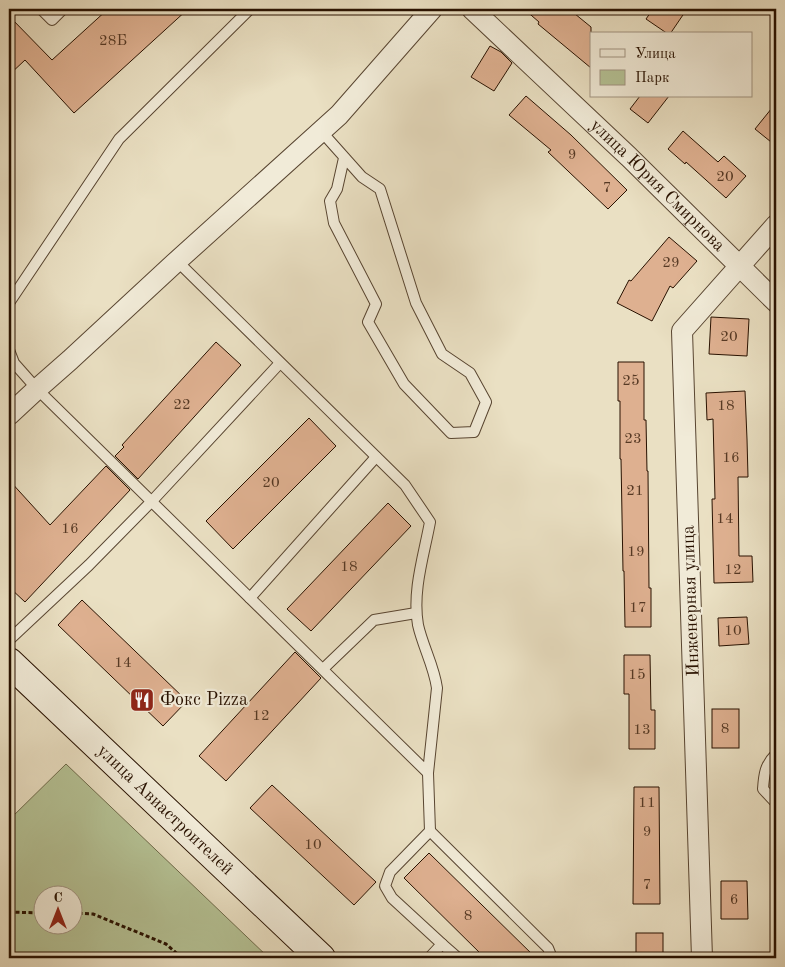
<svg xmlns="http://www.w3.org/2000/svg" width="785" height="967" font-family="'Old Standard TT',serif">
<rect width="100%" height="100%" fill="#eae0c3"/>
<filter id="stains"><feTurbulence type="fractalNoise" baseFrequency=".004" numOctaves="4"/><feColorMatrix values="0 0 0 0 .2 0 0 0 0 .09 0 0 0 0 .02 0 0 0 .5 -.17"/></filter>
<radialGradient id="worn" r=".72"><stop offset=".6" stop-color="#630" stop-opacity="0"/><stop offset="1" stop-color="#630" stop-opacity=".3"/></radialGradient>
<path fill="#b5c295" stroke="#6e6a4a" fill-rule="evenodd" d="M66,764L269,958H9V820ZM42,894H72V924H42Z"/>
<g fill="#deb090" stroke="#281100">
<polygon points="108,9 188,9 74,113 25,60 9,75 9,16 52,60"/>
<polygon points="524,9 569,9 591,27 591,68 538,24 539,22"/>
<polygon points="653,9 687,9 670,34 668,34 646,19"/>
<polygon points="490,46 501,52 512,63 494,91 471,77"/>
<polygon points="526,96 571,135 627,190 608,209 548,152 551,150 509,115"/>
<polygon points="640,96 669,96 648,123 630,109"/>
<polygon points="776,103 776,146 755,129"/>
<polygon points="683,131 718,162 724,156 746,176 726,198 686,162 685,164 668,149"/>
<polygon points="669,237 697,261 673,288 670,286 652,321 617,303 629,280 631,281"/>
<polygon points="711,317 749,319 747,356 709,354"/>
<polygon points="216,342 241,365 138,479 115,456 124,447 122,445"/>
<polygon points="618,362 644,362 644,420 646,420 647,471 648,471 649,588 651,588 651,627 625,627 624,571 623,571 621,459 620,459 620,401 618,401"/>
<polygon points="745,391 747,439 748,477 738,477 739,556 752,556 753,582 714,583 712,499 715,499 713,419 707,420 706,393"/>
<polygon points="309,418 336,446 233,549 206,521"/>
<polygon points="106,466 130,490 25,602 9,587 9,480 50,525"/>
<polygon points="388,503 411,526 311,631 287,609"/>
<polygon points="82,600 187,701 163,726 58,625"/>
<polygon points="747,617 749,644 719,646 718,618"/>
<polygon points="295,652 321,678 226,781 199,756"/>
<polygon points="624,655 650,655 651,710 655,710 655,749 629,749 629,694 624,694"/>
<rect x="712" y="709" width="27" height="39"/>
<polygon points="272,785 376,882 354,905 250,808"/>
<polygon points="634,787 659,787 660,904 633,904"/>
<polygon points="429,853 536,958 485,958 404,878"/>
<polygon points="721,881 747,881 748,919 721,919"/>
<rect x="636" y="933" width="27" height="25"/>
</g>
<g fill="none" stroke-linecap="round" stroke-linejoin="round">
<defs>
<g id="lane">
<polyline points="41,9 52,20 63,9"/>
<polyline points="321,131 362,177 380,189 416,303 442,354 470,373 486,402 474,432 451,433 404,384 368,322 376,304 334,223 330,201 337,189 344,158"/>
<polyline points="9,303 119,139 250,9"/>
<path d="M9,350L14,363L37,389L428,773L437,688C434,666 423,647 418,625C412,591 424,555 430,522L405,485L177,261"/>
<polyline points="250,598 376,457"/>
<polyline points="9,640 89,565 152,501 280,363"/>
<polyline points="323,669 374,620 416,613"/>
<path d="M776,754C765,765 764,774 763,789L776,803"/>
<polyline points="428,773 430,831 390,872 385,886 392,898 442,944 429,958"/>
<polyline points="430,831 548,948 552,958"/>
<polyline points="442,944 458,958"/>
</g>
<g id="street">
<path id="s1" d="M472,9L629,157L776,302"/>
<polyline points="9,415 37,389 70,360 177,261 339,115 432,9"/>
<polyline points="702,958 682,331 776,225"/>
</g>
<g id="secondary">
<path id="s2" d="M9,662L321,958"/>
</g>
</defs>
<use href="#lane" stroke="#584531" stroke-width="12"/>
<use href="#street" stroke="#584531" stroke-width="22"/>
<use href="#secondary" stroke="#281100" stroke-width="30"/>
<g stroke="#281100" stroke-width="3" stroke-dasharray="4 2.5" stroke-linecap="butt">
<polyline points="9,912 42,913"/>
<polyline points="72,913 93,914 166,944 182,958"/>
</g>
<use href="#lane" stroke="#f1ebd8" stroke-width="10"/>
<use href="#street" stroke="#f1ebd8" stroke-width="20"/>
<use href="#secondary" stroke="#f1ebd8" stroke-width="28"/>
</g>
<defs>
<symbol id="restaurant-square" viewBox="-11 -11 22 22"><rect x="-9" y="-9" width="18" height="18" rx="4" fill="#8f2418" stroke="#f1ebd8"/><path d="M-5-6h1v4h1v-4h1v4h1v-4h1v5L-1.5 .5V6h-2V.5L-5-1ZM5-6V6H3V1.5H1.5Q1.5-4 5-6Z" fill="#fff"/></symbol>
</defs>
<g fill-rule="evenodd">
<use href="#restaurant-square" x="128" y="686" width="28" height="28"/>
</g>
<g text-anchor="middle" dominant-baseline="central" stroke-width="4.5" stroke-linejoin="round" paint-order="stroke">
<g font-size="15" fill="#563924">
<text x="113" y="41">28Б</text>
<text x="572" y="155">9</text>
<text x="725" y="177">20</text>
<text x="607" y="188">7</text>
<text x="671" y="263">29</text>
<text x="729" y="337">20</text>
<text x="631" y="381">25</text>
<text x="182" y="405">22</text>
<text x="726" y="406">18</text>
<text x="633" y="439">23</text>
<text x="731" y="458">16</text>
<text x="271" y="483">20</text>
<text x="635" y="491">21</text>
<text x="725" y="519">14</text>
<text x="70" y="529">16</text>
<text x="636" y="552">19</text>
<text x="349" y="567">18</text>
<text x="733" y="570">12</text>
<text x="638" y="608">17</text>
<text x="733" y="631">10</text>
<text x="123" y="663">14</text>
<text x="637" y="675">15</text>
<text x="261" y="716">12</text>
<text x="725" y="729">8</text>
<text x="642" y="730">13</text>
<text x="647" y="803">11</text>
<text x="647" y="832">9</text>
<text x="313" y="845">10</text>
<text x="647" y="885">7</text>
<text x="734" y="900">6</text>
<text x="468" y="916">8</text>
</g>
<g font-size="18" fill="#281100" stroke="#f1ebd8">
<text stroke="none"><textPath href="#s1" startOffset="256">улица Юрия Смирнова</textPath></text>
<text transform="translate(691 601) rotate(-92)">Инженерная улица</text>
<text stroke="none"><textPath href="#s2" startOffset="215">улица Авиастроителей</textPath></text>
</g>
<g font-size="18" fill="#281100" stroke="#f1ebd8" text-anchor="start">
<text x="160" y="700">Фокс Pizza</text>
</g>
</g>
<rect width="785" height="967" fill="none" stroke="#eae0c3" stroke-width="30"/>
<rect x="10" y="10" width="765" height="947" fill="none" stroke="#281100" stroke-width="2.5"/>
<rect x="15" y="15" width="755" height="937" fill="none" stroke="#281100"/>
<rect x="590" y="32" width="162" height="65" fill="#f1ebd8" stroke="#a19482"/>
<rect x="600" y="49" width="25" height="8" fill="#f1ebd8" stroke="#a19482"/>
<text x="635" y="58" font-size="15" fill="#281100">Улица</text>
<rect x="600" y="70" width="25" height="15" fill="#b5c295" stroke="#a19482"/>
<text x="635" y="82" font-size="15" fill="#281100">Парк</text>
<g transform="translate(58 910)"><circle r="24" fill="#f1ebd8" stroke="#a19482"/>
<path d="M0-4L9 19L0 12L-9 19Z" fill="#8f2418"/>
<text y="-8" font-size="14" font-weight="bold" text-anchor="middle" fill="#281100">С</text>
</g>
<rect width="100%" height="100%" filter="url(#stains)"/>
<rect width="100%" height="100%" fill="url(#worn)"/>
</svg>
